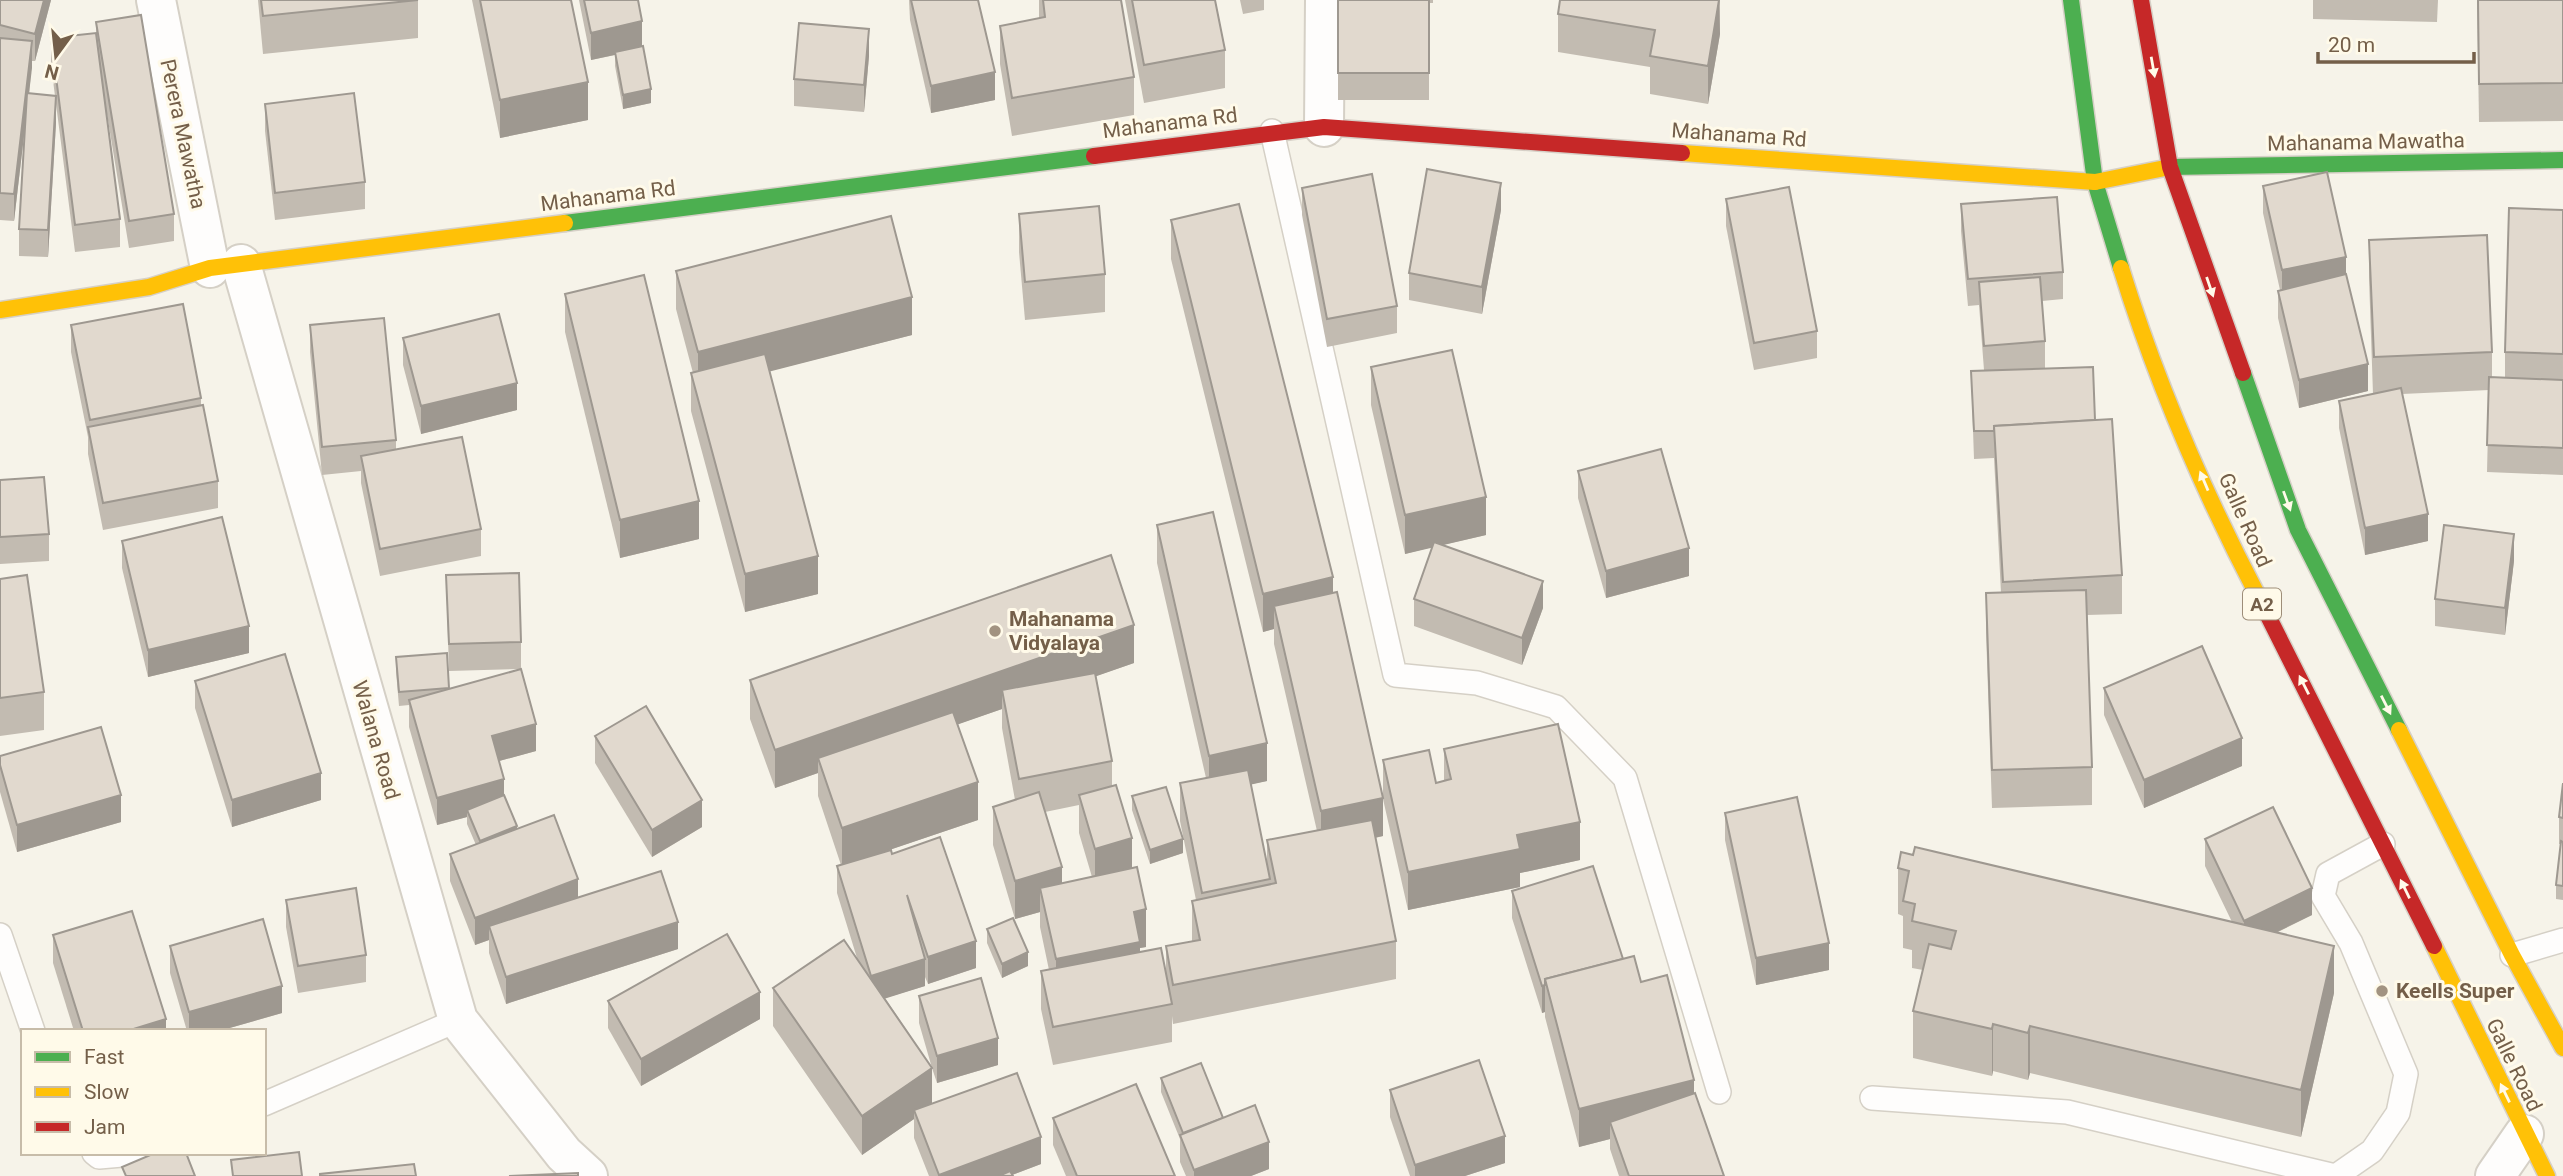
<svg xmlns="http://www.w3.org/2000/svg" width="2563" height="1176" font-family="Roboto,sans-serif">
<rect width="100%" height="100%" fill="#f6f3e9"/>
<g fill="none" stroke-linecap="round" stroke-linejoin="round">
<defs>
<g id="lane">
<polyline points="1272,131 1395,675 1477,683 1556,707 1625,778 1719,1092"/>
<polyline points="0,935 33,1031"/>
<polyline points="2512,955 2563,940"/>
<polyline points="1872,1098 2067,1112 2335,1176"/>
<polyline points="264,1104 458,1020"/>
<polyline points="94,1153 99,1157 145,1153"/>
<polyline points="2336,1176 2372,1151 2398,1113 2406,1074 2351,943 2323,896 2328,874 2383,844"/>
</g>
<g id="street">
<polyline points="156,0 210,268"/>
<polyline points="1324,127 1325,0"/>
<polyline points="241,264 458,1020 564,1154 588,1176"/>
<polyline points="2495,1176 2524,1134"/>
</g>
<g id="fast">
<polyline points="2071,0 2095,182 2121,268"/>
<polyline points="2170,167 2563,160"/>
<polyline points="565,223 1094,156"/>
<polyline points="2243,373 2298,530 2399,730"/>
</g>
<g id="slow">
<polyline points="1682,153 2095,182"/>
<polyline points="2095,182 2170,167"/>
<path d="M2121,268C2156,381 2204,493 2259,598"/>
<polyline points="0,310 149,287 210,268 565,223"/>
<polyline points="2399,730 2512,955 2563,1048"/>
<polyline points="2434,946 2547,1176"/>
</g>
<g id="jam">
<polyline points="2141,0 2170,167 2243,373"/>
<polyline points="1094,156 1324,127 1682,153"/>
<polyline points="2259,598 2434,946"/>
</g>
</defs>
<use href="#lane" stroke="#d5d0c6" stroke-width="26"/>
<use href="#street" stroke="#d5d0c6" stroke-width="42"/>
<use href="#fast" stroke="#d6d0c7" stroke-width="19"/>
<use href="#slow" stroke="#d6d0c7" stroke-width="19"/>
<use href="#jam" stroke="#d6d0c7" stroke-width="19"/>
<use href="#lane" stroke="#fefdfc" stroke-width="23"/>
<use href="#street" stroke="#fefdfc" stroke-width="38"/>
<use href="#fast" stroke="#4caf50" stroke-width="16"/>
<use href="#slow" stroke="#ffc107" stroke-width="16"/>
<use href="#jam" stroke="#c62828" stroke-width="16"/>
</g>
<g fill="#c2bbb1" fill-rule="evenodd">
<polygon points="0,0 51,0 35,61 32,61 29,94 55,96 51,65 51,38 96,34 96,22 174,214 174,241 129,248 106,108 120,219 120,247 75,252 56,104 56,123 48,257 19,256 19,229 26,117 14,221 0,220"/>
<polygon points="258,0 418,0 418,38 263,54"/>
<polygon points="472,0 571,0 588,120 500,138"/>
<polygon points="579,0 638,0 642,47 651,103 623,109 615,66 615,55 591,60"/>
<polygon points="909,0 978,0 995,100 931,113 910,20"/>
<polygon points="1039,0 1121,0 1134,77 1134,115 1012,136 1000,64 1000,26 1039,19"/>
<polygon points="1125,0 1215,0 1225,50 1225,88 1144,103"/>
<polygon points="1240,0 1264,0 1264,10 1243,14"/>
<polygon points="1338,0 1433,0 1433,3 1429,3 1429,100 1338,100"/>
<polygon points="1720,0 1720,34 1708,104 1650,94 1650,67 1558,52 1558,14"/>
<polygon points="2313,0 2438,0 2437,22 2313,19"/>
<polygon points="2477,0 2563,0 2563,121 2479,122"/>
<polygon points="869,56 864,112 794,106 794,79"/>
<polygon points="265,104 365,182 365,209 275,220 265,131"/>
<polygon points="2263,186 2346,274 2368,391 2299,408 2278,318 2278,291 2280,290 2263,213"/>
<polygon points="1302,188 1397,306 1397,333 1327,347 1302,215"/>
<polygon points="1726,199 1817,331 1817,358 1754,370 1726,226"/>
<polygon points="1961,204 2063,272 2063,299 2042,301 2045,341 2045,368 2095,420 2122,575 2122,614 2087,615 2092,767 2092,805 1992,808 1986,631 1986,593 2001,593 1994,458 1974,459 1971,371 1984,370 1979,305 1968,306 1961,231"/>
<polygon points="1501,210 1482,314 1409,300 1409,273"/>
<polygon points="2563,210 2563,475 2487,472 2489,390 2402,394 2428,541 2365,555 2339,428 2339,401 2373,394 2369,278 2369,240 2492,352 2492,377 2505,378 2505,352"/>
<polygon points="1019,214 1105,274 1105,312 1025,320 1019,252"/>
<path d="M1171,220L1333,593L1383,796V760L1436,783L1444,781V749L1580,860L1520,873V887L1408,910L1383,799V836L1375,838L1396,941V979L1173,1024L1172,1016V1042L1053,1065L1041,1009V971L1049,970L1040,927V912L1015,919L993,845V807L1015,800L1002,728V709L958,724L978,820L886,851L892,854L976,968L928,984L925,977V986L885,998L932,1068L919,1023V996L998,1065L937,1083L932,1068V1104L1041,1164L1012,1175L1013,1176H929L914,1138V1119L862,1155L773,1026V988L857,958L837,893V866L841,865L818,796V773L775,788L750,719V680L1134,663L1096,676L1112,761V786L1132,868L1146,947L1140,948V952L1166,974V946L1192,942V901L1196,900L1180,821V783L1206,778L1157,563V525L1267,781L1251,784L1267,865V840L1317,831L1274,644V629L1263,632L1171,259ZM1079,805V833L1092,877L1062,884L1045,812Z"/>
<polygon points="676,271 912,335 769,371 818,594 745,612 691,411 691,373 693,373 676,309"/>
<polygon points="565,294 699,539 620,558 565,332"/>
<polygon points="71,325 201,398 201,405 218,481 218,508 103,530 88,454 88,437 71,352"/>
<polygon points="310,325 396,440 396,449 481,529 481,556 380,576 361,483 361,471 322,475 310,352"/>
<polygon points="403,338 517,410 421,434 403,365"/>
<polygon points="1371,367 1486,535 1442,545 1543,608 1522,665 1414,626 1414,599 1432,547 1405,554 1371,405"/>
<polygon points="1578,471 1689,576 1606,598 1578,498"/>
<polygon points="0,480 49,534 49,561 0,564"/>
<polygon points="122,541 249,653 148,677 122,568"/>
<polygon points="2514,561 2505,635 2435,626 2435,599"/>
<polygon points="446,575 521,642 521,669 449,671"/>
<polygon points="0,579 44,692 44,730 0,736"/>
<polygon points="447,653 449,689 536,751 499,761 504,795 517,829 578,897 678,949 506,1004 489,953 489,940 475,945 450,881 450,854 476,845 467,824 467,817 437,825 409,727 409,705 399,706 396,671 396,657"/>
<polygon points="195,681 321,800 232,827 195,708"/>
<polygon points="2104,688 2242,766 2144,808 2104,715"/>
<polygon points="595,736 702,827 652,857 595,763"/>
<polygon points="0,756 121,822 17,852 0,792"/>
<polygon points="2563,783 2563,900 2556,899 2556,885 2561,844 2559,844 2559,817"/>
<polygon points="1132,796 1183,853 1150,864 1132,810"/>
<polygon points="1725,813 1829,970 1756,985 1725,840"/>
<polygon points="2205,839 2312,915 2276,933 2334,993 2301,1137 2030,1073 2028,1080 1993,1071 1992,1076 1913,1058 1913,1011 1923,970 1912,968 1912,950 1903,948 1903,916 1898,914 1898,868 1913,855 2232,922 2205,866"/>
<polygon points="1512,891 1623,959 1641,982 1694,1093 1724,1176 1619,1176 1610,1149 1610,1139 1579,1147 1545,1017 1545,1012 1542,1013 1512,918"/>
<polygon points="286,900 366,955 366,982 298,993 286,927"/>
<polygon points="987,929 1028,966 1002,978 987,943"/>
<polygon points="53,935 166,1031 74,1031 53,963"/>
<polygon points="170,946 282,1013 219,1031 187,1031 170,973"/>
<polygon points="608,1001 760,1019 641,1086 608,1028"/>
<polygon points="1161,1078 1223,1118 1269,1169 1251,1176 1186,1176 1180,1162 1180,1139 1161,1092"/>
<polygon points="1390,1090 1505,1163 1465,1176 1410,1176 1390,1117"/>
<polygon points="1053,1118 1175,1176 1066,1176 1053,1145"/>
</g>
<g fill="#9e9890">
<polygon points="44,0 51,0 35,61 35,34"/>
<polygon points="1719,0 1720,34 1708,104 1708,66"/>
<polygon points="642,21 642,49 591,60 591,33"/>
<polygon points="869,29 869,56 864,112 864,85"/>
<polygon points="32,41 32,68 14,221 14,194"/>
<polygon points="995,72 995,100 931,113 931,86"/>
<polygon points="588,82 588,120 500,138 500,100"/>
<polygon points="651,89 651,103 623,109 623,95"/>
<polygon points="56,96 56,123 48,257 48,230"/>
<polygon points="1501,183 1501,210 1482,314 1482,287"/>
<polygon points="2346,257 2346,284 2282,297 2282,270"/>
<polygon points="912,297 912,335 698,390 698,352"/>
<polygon points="2368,364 2368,391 2299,408 2299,380"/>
<polygon points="517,383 517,410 421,434 421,406"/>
<polygon points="1486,497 1486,535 1405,554 1405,515"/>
<polygon points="699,501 699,539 620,558 620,520"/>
<polygon points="2428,514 2428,541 2365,555 2365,528"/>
<polygon points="2514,534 2514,561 2505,635 2505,608"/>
<polygon points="1689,548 1689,576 1606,598 1606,571"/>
<polygon points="818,556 818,594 745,612 745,574"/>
<polygon points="1333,577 1333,615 1274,606 1274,629 1263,632 1263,594"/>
<polygon points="1543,581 1543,608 1522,665 1522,638"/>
<polygon points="1134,625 1134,663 1005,708 1002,690 1002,709 822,772 818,758 818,773 775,788 775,750"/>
<polygon points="249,626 249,653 148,677 148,650"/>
<polygon points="536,724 536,751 492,763 492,736"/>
<polygon points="2242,738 2242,766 2144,808 2144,780"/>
<polygon points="1267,743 1267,781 1209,794 1209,756"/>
<polygon points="321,773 321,800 232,827 232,800"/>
<polygon points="504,779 504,806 467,810 467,817 437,825 437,798"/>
<polygon points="978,782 978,820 842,866 842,828"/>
<polygon points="121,795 121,822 17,852 17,825"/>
<polygon points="1383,798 1383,836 1321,849 1321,811"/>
<polygon points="702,800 702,827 652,857 652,830"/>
<polygon points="1580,822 1580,860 1520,873 1520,887 1408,910 1408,872 1517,835"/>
<polygon points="517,826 517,840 480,855 480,841"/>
<polygon points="1132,838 1132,876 1095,887 1095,849"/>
<polygon points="1183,839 1183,853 1150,864 1150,850"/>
<polygon points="1062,867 1062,905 1040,888 1040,912 1015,919 1015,881"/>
<polygon points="578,879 578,907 489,926 489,940 475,945 475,918"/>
<polygon points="2312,888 2312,915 2244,948 2244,921"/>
<polygon points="1146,909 1146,947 1140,948 1140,980 1056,997 1056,959 1134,912"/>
<polygon points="678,922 678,949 506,1004 506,977"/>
<polygon points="976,941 976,968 928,984 928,957"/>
<polygon points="1829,943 1829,970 1756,985 1756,958"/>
<polygon points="2334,946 2334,993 2301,1137 2301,1090"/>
<polygon points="1028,952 1028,966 1002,978 1002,964"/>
<polygon points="925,959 925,986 871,1003 871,976"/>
<polygon points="1545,985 1545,1012 1542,1013 1542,986"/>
<polygon points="282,986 282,1013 219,1031 189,1031 189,1012"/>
<polygon points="760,992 760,1019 641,1086 641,1059"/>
<polygon points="166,1019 166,1031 127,1031"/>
<polygon points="1993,1024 1993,1071 1992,1076 1992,1029"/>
<polygon points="2030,1026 2030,1073 2028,1080 2028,1033"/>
<polygon points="998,1038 998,1065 937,1083 937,1056"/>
<polygon points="932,1068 932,1106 914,1110 914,1119 862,1155 862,1116"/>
<polygon points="1694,1080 1694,1118 1610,1122 1610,1139 1579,1147 1579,1109"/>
<polygon points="1505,1136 1505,1163 1465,1176 1415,1176 1415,1165"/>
<polygon points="1041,1137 1041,1164 1009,1176 939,1176 939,1175"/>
<polygon points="1269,1142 1269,1169 1251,1176 1194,1176 1194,1170"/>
</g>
<g fill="#e1d9ce" stroke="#9e9890" stroke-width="2">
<polygon points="0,0 44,0 35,34 0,25"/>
<polygon points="261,0 418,0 263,16"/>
<polygon points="480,0 571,0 588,82 500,100"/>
<polygon points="584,0 638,0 642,21 591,33"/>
<polygon points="911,0 978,0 995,72 931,86"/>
<polygon points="1043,0 1121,0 1134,77 1012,98 1000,26 1045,17"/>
<polygon points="1132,0 1215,0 1225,50 1144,65"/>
<rect x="1338" y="0" width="91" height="73"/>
<polygon points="1560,0 1719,0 1708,66 1650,56 1655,30 1558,14"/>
<polygon points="2478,0 2563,0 2563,83 2479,84"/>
<polygon points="141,15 174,214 129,221 96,22"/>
<polygon points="799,23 869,29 864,85 794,79"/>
<polygon points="96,33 120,219 75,225 51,38"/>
<polygon points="0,38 32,41 14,194 0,193"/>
<polygon points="643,46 651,89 623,95 615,52"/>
<polygon points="27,93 56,96 48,230 19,229"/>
<polygon points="354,93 365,182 275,193 265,104"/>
<polygon points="1427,169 1501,183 1482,287 1409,273"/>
<polygon points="2327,172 2346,257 2282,270 2263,186"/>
<polygon points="1372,174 1397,306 1327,319 1302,188"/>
<polygon points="1789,187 1817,331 1754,343 1726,199"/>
<polygon points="2057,197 2063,272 1968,279 1961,204"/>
<polygon points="1239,204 1333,577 1263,594 1171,220"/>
<polygon points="1099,206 1105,274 1025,282 1019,214"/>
<polygon points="2509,208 2563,210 2563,354 2505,352"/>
<polygon points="891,216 912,297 698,352 676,271"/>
<polygon points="2487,235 2492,352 2374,357 2369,240"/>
<polygon points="2346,274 2368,364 2299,380 2278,291"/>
<polygon points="644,275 699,501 620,520 565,294"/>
<polygon points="2040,277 2045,341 1984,346 1979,282"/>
<polygon points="183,304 201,398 90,420 71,325"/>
<polygon points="499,314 517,383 421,406 403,338"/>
<polygon points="384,318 396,440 322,447 310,325"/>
<polygon points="1452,350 1486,497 1405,515 1371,367"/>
<polygon points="765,354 818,556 745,574 691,373"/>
<polygon points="2093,367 2095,420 1994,426 1994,431 1974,431 1971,371"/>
<polygon points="2489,377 2563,380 2563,448 2487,445"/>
<polygon points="2401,388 2428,514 2365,528 2339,401"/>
<polygon points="203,405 218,481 103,503 88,427"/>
<polygon points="2112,419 2122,575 2003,582 1994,426"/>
<polygon points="462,437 481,529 380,549 361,456"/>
<polygon points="1661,449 1689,548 1606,571 1578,471"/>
<polygon points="44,477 49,534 0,537 0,480"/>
<polygon points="1213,512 1267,743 1209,756 1157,525"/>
<polygon points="222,517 249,626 148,650 122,541"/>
<polygon points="2444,525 2514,534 2505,608 2435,599"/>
<polygon points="1434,542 1543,581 1522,638 1414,599"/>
<polygon points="1111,555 1134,625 775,750 750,680"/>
<polygon points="519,573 521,642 449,644 446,575"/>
<polygon points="27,575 44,692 0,698 0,579"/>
<polygon points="2086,590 2092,767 1992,770 1986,593"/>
<polygon points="1337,592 1383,798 1321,811 1274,606"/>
<polygon points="2202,646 2242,738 2144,780 2104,688"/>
<polygon points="447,653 449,688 399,692 396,657"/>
<polygon points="285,654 321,773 232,800 195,681"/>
<polygon points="521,669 536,724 492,736 504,779 437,798 409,700"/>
<polygon points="1095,673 1112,761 1019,779 1002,690"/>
<polygon points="646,706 702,800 652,830 595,736"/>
<polygon points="953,712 978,782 842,828 818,758"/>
<polygon points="1558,724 1580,822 1517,835 1520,849 1408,872 1383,760 1429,750 1436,783 1451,779 1444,749"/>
<polygon points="101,727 121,795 17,825 0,765 0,756"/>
<polygon points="1248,770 1270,879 1202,893 1180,783"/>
<polygon points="2563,783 2563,818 2559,817"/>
<polygon points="1116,785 1132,838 1095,849 1079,795"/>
<polygon points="1166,787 1183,839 1150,850 1132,796"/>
<polygon points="1039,792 1062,867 1015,881 993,807"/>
<polygon points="504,795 517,826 480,841 467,810"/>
<polygon points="1797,797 1829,943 1756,958 1725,813"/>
<polygon points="2273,807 2312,888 2244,921 2205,839"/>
<polygon points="554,815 578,879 475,918 450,854"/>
<polygon points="1372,820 1396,941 1173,985 1166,946 1200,940 1192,901 1276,883 1267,840"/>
<polygon points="940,837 976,941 928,957 907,895 925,959 871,976 837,866 891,850 892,854"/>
<polygon points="2561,841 2563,842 2563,886 2556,885"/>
<polygon points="1915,847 2334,946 2301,1090 2030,1026 2028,1033 1993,1024 1992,1029 1913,1011 1929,944 1951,949 1956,931 1912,921 1915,904 1903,901 1909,871 1898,868 1901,852 1913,855"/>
<polygon points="1593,866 1623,959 1545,979 1545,985 1542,986 1512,891"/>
<polygon points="1137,867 1146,909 1134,912 1140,942 1056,959 1040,888"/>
<polygon points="661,871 678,922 506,977 489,926"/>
<polygon points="356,888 366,955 298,966 286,900"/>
<polygon points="132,911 166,1019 127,1031 83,1031 53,935"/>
<polygon points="1013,918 1028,952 1002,964 987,929"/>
<polygon points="263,919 282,986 189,1012 170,946"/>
<polygon points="727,934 760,992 641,1059 608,1001"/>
<polygon points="844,940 932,1068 862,1116 773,988"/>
<polygon points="1161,948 1172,1004 1053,1027 1041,971"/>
<polygon points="1634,956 1641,982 1667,975 1694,1080 1579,1109 1545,979"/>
<polygon points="981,978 998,1038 937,1056 919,996"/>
<polygon points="1479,1060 1505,1136 1415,1165 1390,1090"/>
<polygon points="1201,1063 1223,1118 1183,1133 1161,1078"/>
<polygon points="1017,1073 1041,1137 939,1175 914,1110"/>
<polygon points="1136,1084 1175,1176 1077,1176 1053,1118"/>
<polygon points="1695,1093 1724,1176 1629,1176 1610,1122"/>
<polygon points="1255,1105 1269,1142 1194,1170 1180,1135"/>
<polygon points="299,1152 302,1176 233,1176 231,1160"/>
<polygon points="155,1153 186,1153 195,1176 126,1176 122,1167"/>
<polygon points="414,1164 416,1176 320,1176 320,1174"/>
<polygon points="1010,1171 1013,1176 999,1176"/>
<polygon points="578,1173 578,1176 509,1176"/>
</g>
<defs><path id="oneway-solid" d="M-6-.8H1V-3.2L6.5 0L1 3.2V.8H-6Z" transform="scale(1.75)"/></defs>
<g fill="#fffae9">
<use href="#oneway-solid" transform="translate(2153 67) rotate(80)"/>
<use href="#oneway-solid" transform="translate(2210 287) rotate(71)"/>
<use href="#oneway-solid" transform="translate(2204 481) rotate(-113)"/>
<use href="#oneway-solid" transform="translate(2287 501) rotate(70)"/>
<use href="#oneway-solid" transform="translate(2304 685) rotate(-117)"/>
<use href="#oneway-solid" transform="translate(2386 705) rotate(63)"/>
<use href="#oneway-solid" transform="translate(2405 889) rotate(-116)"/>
<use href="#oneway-solid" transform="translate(2505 1093) rotate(-116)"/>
</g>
<g fill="#a29381" stroke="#fffae9" stroke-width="2.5">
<circle cx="995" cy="631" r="7"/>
<circle cx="2382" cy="991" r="7"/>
</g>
<g text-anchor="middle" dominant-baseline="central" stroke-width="6" stroke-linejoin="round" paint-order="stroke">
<rect fill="#fffae9" stroke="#9e8e79" stroke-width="2" x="2243" y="588.5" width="38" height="31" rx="5"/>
<g font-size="19" font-weight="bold" fill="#745f49">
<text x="2262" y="604">A2</text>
</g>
<g font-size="21" fill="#745f49" stroke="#fffae9">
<text transform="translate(1170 123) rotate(-7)">Mahanama Rd</text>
<text transform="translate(183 134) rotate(78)">Perera Mawatha</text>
<text transform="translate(1739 135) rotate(4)">Mahanama Rd</text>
<text transform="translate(2366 142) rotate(-1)">Mahanama Mawatha</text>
<text transform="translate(608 196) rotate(-7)">Mahanama Rd</text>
<text transform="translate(2245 520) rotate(66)">Galle Road</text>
<text transform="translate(376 740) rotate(74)">Walana Road</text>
<text transform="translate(2514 1065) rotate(64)">Galle Road</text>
</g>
<g font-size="21" font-weight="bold" fill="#745f49" stroke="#fffae9" text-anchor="start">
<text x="1009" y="619">Mahanama<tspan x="1009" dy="24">Vidyalaya</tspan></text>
<text x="2396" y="991">Keells Super</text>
</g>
</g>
<rect x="21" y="1029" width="245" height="126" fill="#fffae9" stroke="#c7bca9" stroke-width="2"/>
<rect x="35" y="1052" width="35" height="10" fill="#4caf50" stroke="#c7bca9" stroke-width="2"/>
<text x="84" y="1064" font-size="21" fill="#745f49">Fast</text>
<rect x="35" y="1087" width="35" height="10" fill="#ffc107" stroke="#c7bca9" stroke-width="2"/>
<text x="84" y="1099" font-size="21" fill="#745f49">Slow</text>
<rect x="35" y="1122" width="35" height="10" fill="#c62828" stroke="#c7bca9" stroke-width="2"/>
<text x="84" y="1134" font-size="21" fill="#745f49">Jam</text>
<g transform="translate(56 56) rotate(195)" stroke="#fffae9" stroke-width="5" paint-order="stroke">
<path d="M0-5L12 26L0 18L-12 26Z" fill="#745f49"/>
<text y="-10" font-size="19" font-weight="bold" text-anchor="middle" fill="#745f49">N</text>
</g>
<path d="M2318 52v10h156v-10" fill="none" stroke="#745f49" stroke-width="3.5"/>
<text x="2328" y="52" font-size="21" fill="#745f49" stroke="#fffae9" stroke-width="5" paint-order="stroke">20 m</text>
</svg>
